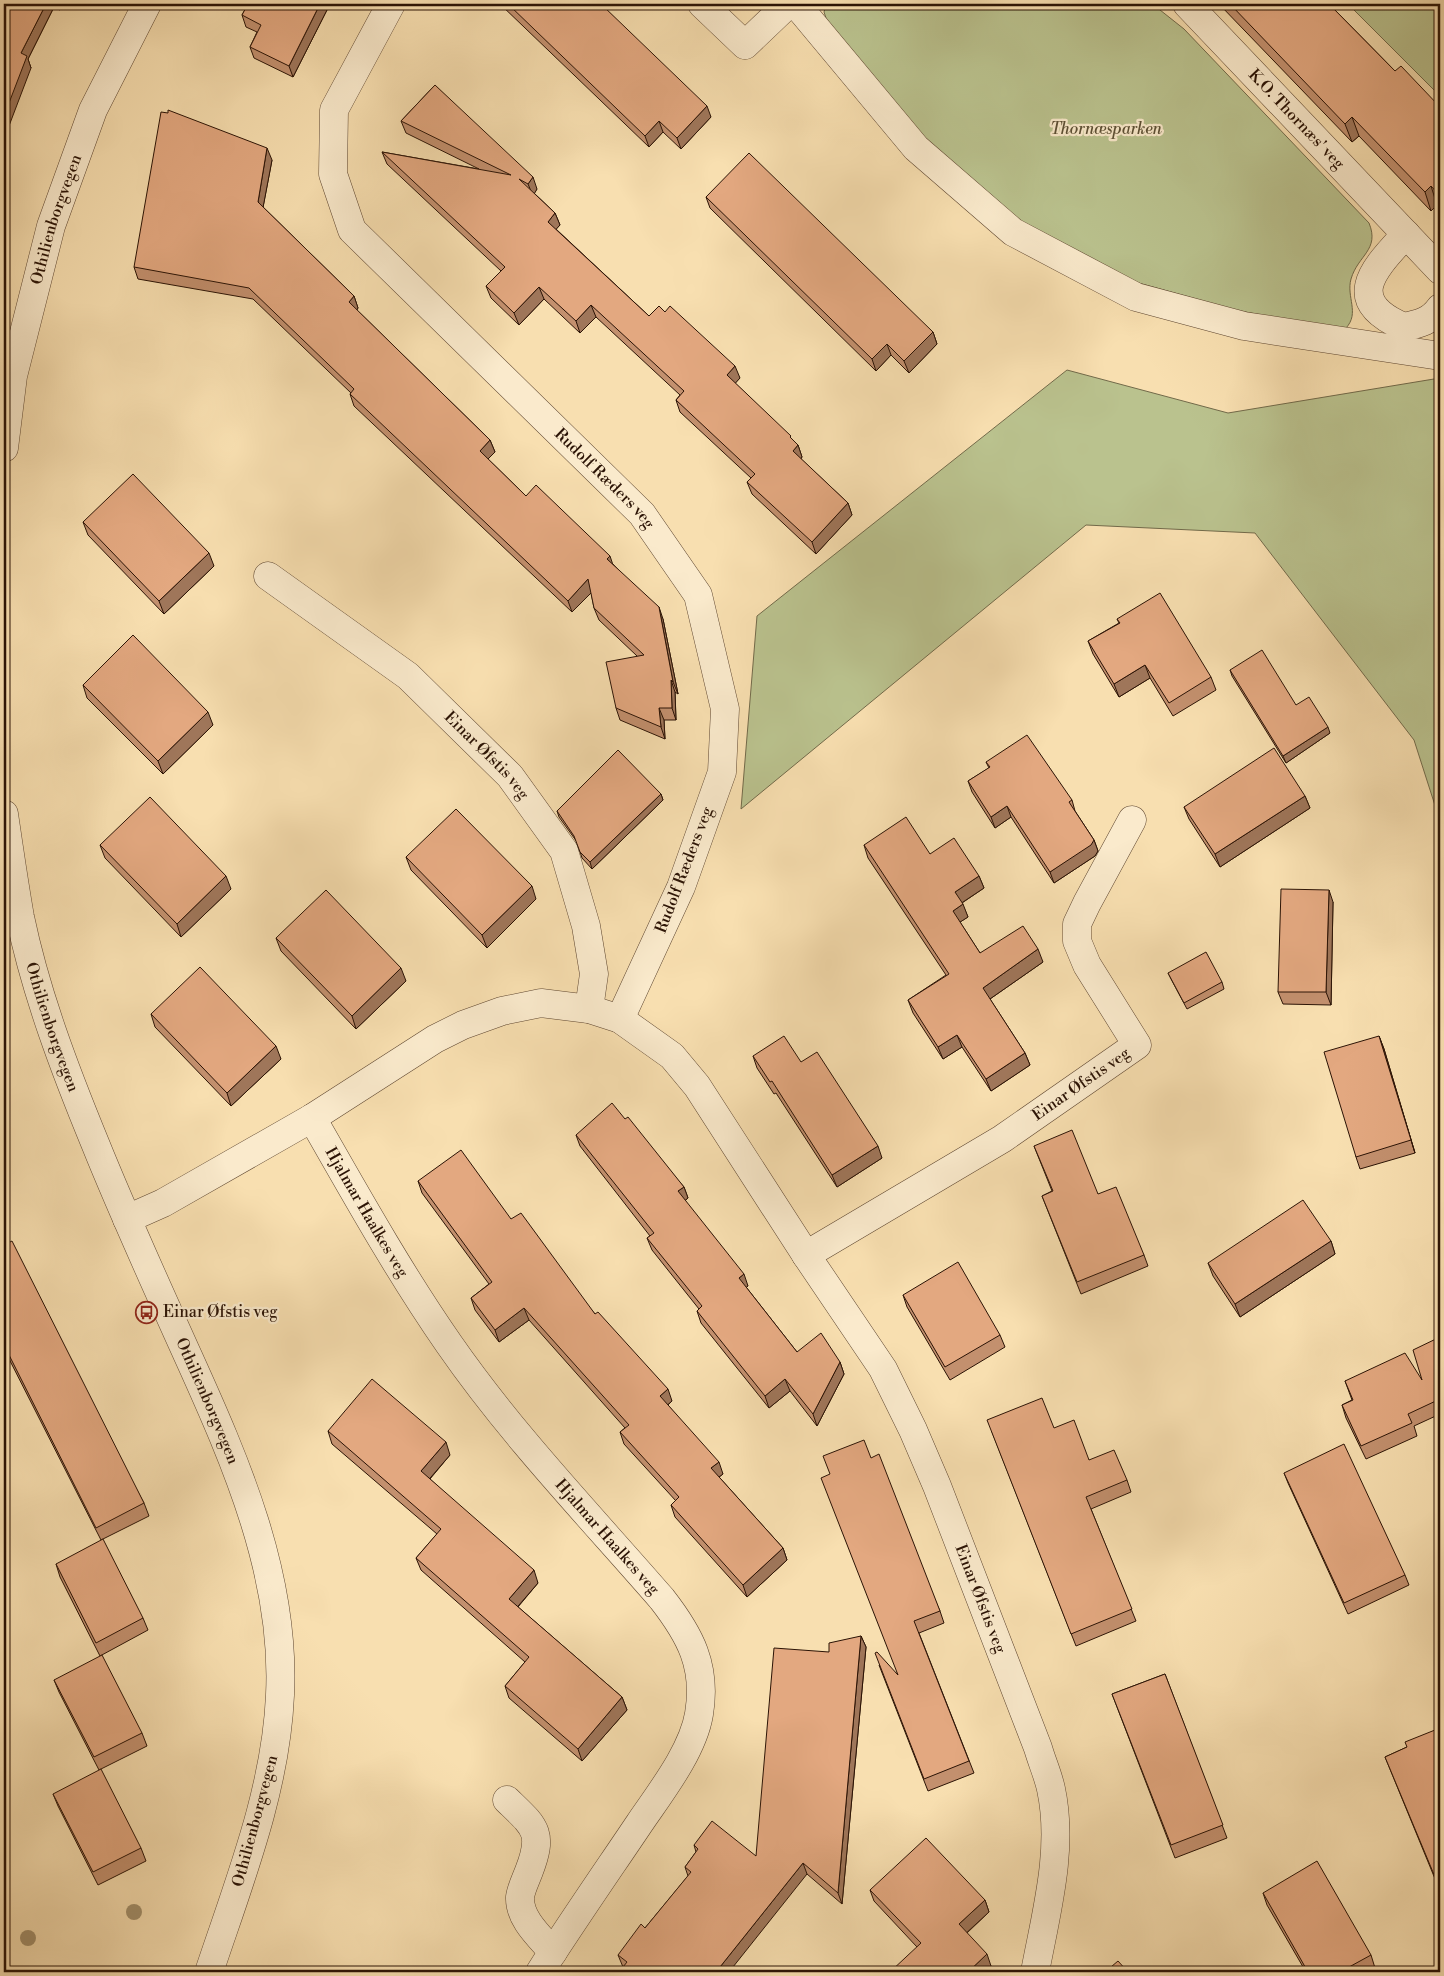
<svg xmlns="http://www.w3.org/2000/svg" width="1444" height="1976" font-family="'Libre Bodoni',serif">
<rect width="100%" height="100%" fill="#f8dfb0"/>
<filter id="stains"><feTurbulence type="fractalNoise" baseFrequency=".004" numOctaves="4"/><feColorMatrix values="0 0 0 0 .2 0 0 0 0 .09 0 0 0 0 .02 0 0 0 .5 -.17"/></filter>
<radialGradient id="worn" r=".72"><stop offset=".6" stop-color="#630" stop-opacity="0"/><stop offset="1" stop-color="#630" stop-opacity=".3"/></radialGradient>
<g fill="#bac28e" stroke="#726a4a">
<path d="M826,4H1151L1155,6L1184,29L1369,223C1380,250 1358,255 1351,279C1346,297 1360,313 1346,328L1334,329L1235,310L1128,280L1043,239L947,163L890,104L828,24L824,12Z"/>
<polygon points="1348,4 1440,4 1440,96"/>
<polygon points="1067,370 1228,413 1440,378 1440,821 1414,740 1255,533 1086,525 741,809 757,616"/>
</g>
<g fill="none" stroke-linecap="round" stroke-linejoin="round">
<defs>
<g id="minor">
<path id="s1" d="M391,4L334,110L333,174L352,230L642,514L698,595L725,709L722,772L681,887L620,1019"/>
<polyline points="702,4 745,45 788,4"/>
<polyline points="796,4 916,148 1013,232 1136,297 1244,326 1440,356"/>
<path id="s2" d="M1187,4L1440,270"/>
<path d="M1406,234C1375,268 1341,300 1404,327C1419,324 1431,321 1440,308"/>
<path id="s3" d="M4,448L13,376L51,226L93,110L147,4"/>
<path id="s4" d="M268,576L408,676L510,776L564,851L586,926L594,974L589,1009"/>
<path id="s5" d="M4,814C9,848 14,883 20,917C36,994 65,1070 95,1143C124,1215 156,1285 188,1356C236,1462 286,1576 280,1695C276,1790 239,1882 209,1972"/>
<path id="s6" d="M312,1118C356,1195 399,1272 449,1344C512,1435 590,1516 662,1599C690,1635 707,1666 699,1714C693,1751 660,1793 639,1824C606,1873 572,1922 540,1972"/>
<path id="s7" d="M127,1219L163,1203L312,1118L435,1039L463,1025L502,1011L541,1003L589,1009L620,1019L672,1056L697,1086L806,1255L883,1369L913,1430L937,1486L1038,1748C1042,1762 1048,1775 1051,1789C1064,1849 1046,1913 1035,1972"/>
<path id="s8" d="M806,1255L1002,1139L1137,1045L1087,965L1077,941V924L1087,903L1132,820"/>
<path d="M507,1800C535,1827 544,1832 529,1871C526,1879 521,1889 520,1897C519,1919 540,1937 553,1952"/>
</g>
</defs>
<use href="#minor" stroke="#5e4630" stroke-width="29"/>
<use href="#minor" stroke="#faeacc" stroke-width="28"/>
</g>
<g fill="#a3906c">
<circle cx="134" cy="1912" r="8"/>
<circle cx="28" cy="1938" r="8"/>
</g>
<g fill="#c3906e" stroke="#2b1305">
<polygon points="4,4 63,4 60,10 54,7 28,59 31,68"/>
<polygon points="248,4 330,4 293,77 254,58 250,47 257,32 246,27 242,15"/>
<polygon points="500,4 601,4 711,117 681,149 663,132 649,147"/>
<polygon points="1219,4 1329,4 1395,71 1440,107 1440,208 1437,205 1431,211 1359,136 1352,142"/>
<polygon points="435,85 537,189 534,193 555,213 560,225 556,229 649,316 740,378 735,383 798,445 802,457 801,459 848,503 852,515 816,554 752,494 747,482 751,478 680,412 676,400 680,395 596,317 580,333 544,299 519,325 491,298 486,286 501,271 387,164 382,152 479,169 406,133 401,121"/>
<polygon points="272,160 263,207 354,296 358,308 357,310 490,440 495,452 488,459 526,496 613,564 663,619 678,694 675,692 676,720 664,720 665,739 620,720 616,708 637,656 599,620 594,608 591,592 572,612 354,406 350,394 351,393 253,299 138,279 134,267"/>
<polygon points="706,197 933,332 937,344 909,373 891,355 876,371 710,208"/>
<polygon points="83,522 214,566 164,614 88,535"/>
<polygon points="1117,619 1211,677 1216,690 1173,716 1150,678 1119,697 1093,654 1088,641 1119,623"/>
<polygon points="1230,670 1296,705 1330,733 1286,763 1232,676"/>
<polygon points="83,685 213,725 163,774 87,698"/>
<polygon points="986,762 1072,800 1075,811 1094,840 1098,851 1095,856 1054,883 1011,817 995,828 972,792 968,781 989,768"/>
<polygon points="661,794 663,800 592,869 582,858 577,842 559,817 557,811"/>
<polygon points="1305,796 1310,808 1220,867 1189,819 1184,807"/>
<polygon points="100,845 231,889 181,937 105,858"/>
<polygon points="864,845 930,854 979,876 984,888 962,903 968,917 960,922 980,953 1043,962 990,999 1025,1053 1030,1065 991,1091 962,1047 943,1059 913,1013 908,1000 946,975 868,858"/>
<polygon points="406,857 536,899 487,948 411,870"/>
<polygon points="1333,902 1331,1005 1283,1004 1278,992"/>
<polygon points="276,938 406,981 356,1029 281,951"/>
<polygon points="1168,973 1222,982 1224,989 1187,1009 1171,979"/>
<polygon points="151,1014 281,1059 231,1106 155,1027"/>
<polygon points="1379,1036 1384,1049 1415,1153 1360,1169 1356,1157"/>
<polygon points="753,1056 801,1062 882,1158 837,1187 776,1093 774,1094 757,1068"/>
<polygon points="625,1119 684,1187 688,1198 685,1201 748,1286 746,1287 797,1352 840,1362 844,1374 817,1426 790,1391 769,1408 701,1323 697,1311 699,1309 652,1250 647,1238 650,1236 580,1146 576,1135"/>
<polygon points="1034,1146 1098,1194 1144,1255 1148,1266 1081,1294 1042,1196 1052,1191"/>
<polygon points="418,1181 511,1219 672,1401 668,1405 723,1474 719,1477 783,1548 787,1560 747,1597 675,1517 671,1505 676,1501 624,1444 620,1432 625,1428 529,1320 499,1342 475,1310 471,1298 489,1284 422,1193"/>
<polygon points="1331,1241 1335,1254 1240,1317 1213,1276 1208,1263"/>
<polygon points="4,1245 144,1503 149,1516 101,1540 4,1349"/>
<polygon points="903,1295 1000,1335 1005,1347 950,1380 907,1307"/>
<polygon points="1440,1337 1440,1414 1414,1426 1417,1436 1366,1459 1346,1418 1342,1405 1352,1400 1345,1381 1422,1380"/>
<polygon points="328,1431 450,1455 430,1479 538,1583 518,1607 622,1697 627,1710 582,1761 509,1698 505,1686 525,1662 421,1570 416,1558 437,1534 332,1444"/>
<polygon points="992,1432 1089,1460 1127,1480 1131,1492 1091,1509 1136,1621 1076,1646"/>
<polygon points="871,1458 940,1611 944,1623 919,1633 974,1773 928,1791 879,1665 898,1674"/>
<polygon points="1284,1473 1405,1575 1409,1585 1348,1614 1288,1483"/>
<polygon points="56,1564 143,1618 148,1630 100,1656 60,1577"/>
<polygon points="861,1636 866,1647 842,1904 807,1874 623,1967 618,1955 645,1928 688,1876 685,1867 696,1852 694,1845 756,1856 829,1652"/>
<polygon points="1165,1674 1227,1838 1175,1858 1112,1694"/>
<polygon points="54,1680 142,1733 147,1746 99,1770 59,1692"/>
<polygon points="1440,1728 1440,1891 1385,1757 1407,1747"/>
<polygon points="53,1794 141,1848 146,1861 98,1885 58,1806"/>
<polygon points="870,1890 985,1900 989,1912 967,1933 991,1966 917,1947 874,1901"/>
<polygon points="1263,1893 1371,1955 1375,1968 1367,1972 1306,1972 1267,1905"/>
</g>
<g fill="#9f765a" stroke="#2b1305">
<polygon points="46,4 53,4 54,7 28,59 31,68 4,139 4,116 21,53"/>
<polygon points="58,4 63,4 60,10"/>
<polygon points="320,4 330,4 293,77 289,66"/>
<polygon points="707,106 711,117 681,149 677,138"/>
<polygon points="1352,117 1359,136 1352,142 1345,124"/>
<polygon points="659,121 663,132 649,147 645,136"/>
<polygon points="267,148 272,160 262,213 258,202"/>
<polygon points="533,177 537,189 533,196 528,184"/>
<polygon points="1431,186 1437,205 1431,211 1425,192"/>
<polygon points="555,213 560,225 552,234 548,222"/>
<polygon points="539,287 544,299 519,325 514,313"/>
<polygon points="354,296 358,308 353,314 349,302"/>
<polygon points="591,305 596,317 580,333 576,321"/>
<polygon points="933,332 937,344 909,373 904,361"/>
<polygon points="887,344 891,355 876,371 872,359"/>
<polygon points="735,366 740,378 732,387 727,375"/>
<polygon points="490,440 495,452 485,462 480,451"/>
<polygon points="798,445 802,457 797,463 793,451"/>
<polygon points="848,503 852,515 816,554 812,542"/>
<polygon points="209,553 214,566 164,614 159,601"/>
<polygon points="610,556 614,568 607,559"/>
<polygon points="588,579 593,591 572,612 568,601"/>
<polygon points="659,607 663,619 678,694 673,682"/>
<polygon points="1145,665 1150,678 1119,697 1114,684"/>
<polygon points="671,680 675,692 676,720 672,708"/>
<polygon points="659,708 664,720 665,739 661,727"/>
<polygon points="208,712 213,725 163,774 158,761"/>
<polygon points="1328,727 1330,733 1286,763 1283,756"/>
<polygon points="661,794 663,800 592,869 590,862"/>
<polygon points="1305,796 1310,808 1220,867 1215,854"/>
<polygon points="1007,806 1011,817 995,828 991,817"/>
<polygon points="1094,840 1098,851 1095,856 1054,883 1050,872"/>
<polygon points="226,876 231,889 181,937 177,924"/>
<polygon points="979,876 984,888 960,904 955,892"/>
<polygon points="532,886 536,899 487,948 482,935"/>
<polygon points="1329,890 1333,902 1331,1005 1326,992"/>
<polygon points="963,904 968,917 957,924 953,911"/>
<polygon points="1038,949 1043,962 987,1001 983,988"/>
<polygon points="401,968 406,981 356,1029 352,1016"/>
<polygon points="957,1035 962,1047 943,1059 938,1047"/>
<polygon points="1379,1036 1384,1049 1415,1153"/>
<polygon points="276,1046 281,1059 231,1106 227,1093"/>
<polygon points="1025,1053 1030,1065 991,1091 986,1079"/>
<polygon points="878,1146 882,1158 837,1187 832,1175"/>
<polygon points="684,1187 688,1198 682,1203 678,1191"/>
<polygon points="1331,1241 1335,1254 1240,1317 1235,1304"/>
<polygon points="744,1274 748,1286 743,1290 739,1278"/>
<polygon points="524,1308 529,1320 499,1342 495,1330"/>
<polygon points="840,1362 844,1374 817,1426 813,1414"/>
<polygon points="785,1379 790,1391 769,1408 765,1396"/>
<polygon points="668,1389 672,1401 664,1408 660,1396"/>
<polygon points="446,1442 450,1455 425,1484 421,1471"/>
<polygon points="719,1462 723,1474 715,1480 711,1468"/>
<polygon points="783,1548 787,1560 747,1597 743,1585"/>
<polygon points="534,1570 538,1583 513,1612 509,1599"/>
<polygon points="861,1636 866,1647 842,1904 838,1893"/>
<polygon points="622,1697 627,1710 582,1761 578,1749"/>
<polygon points="803,1863 807,1874 729,1972 716,1972"/>
<polygon points="985,1900 989,1912 963,1936 959,1924"/>
<polygon points="987,1954 991,1966 984,1972 968,1972"/>
</g>
<g fill="#e3a880" stroke="#2b1305">
<polygon points="4,4 46,4 21,53 27,56 4,116"/>
<polygon points="248,4 320,4 289,66 250,47 261,25 242,15"/>
<polygon points="508,4 601,4 707,106 677,138 659,121 645,136"/>
<polygon points="1230,4 1329,4 1395,71 1401,66 1440,107 1440,196 1431,186 1425,192 1352,117 1345,124"/>
<polygon points="435,85 533,177 528,184 519,179 555,213 548,222 649,316 659,306 665,312 670,306 735,366 727,375 791,436 790,437 798,445 793,451 848,503 812,542 747,482 755,474 676,400 684,391 591,305 576,321 539,287 514,313 486,286 505,267 382,152 511,175 401,121"/>
<polygon points="168,110 267,148 258,202 354,296 349,302 490,440 480,451 526,496 536,485 610,556 607,559 659,607 673,682 671,680 672,708 659,708 661,727 616,708 606,662 644,655 594,608 588,579 568,601 350,394 354,389 249,288 134,267 161,112 168,113"/>
<polygon points="749,153 933,332 904,361 887,344 872,359 706,197"/>
<polygon points="133,474 209,553 159,601 83,522"/>
<polygon points="1160,593 1211,677 1169,703 1145,665 1114,684 1088,641 1120,623 1117,619"/>
<polygon points="133,635 208,712 158,761 83,685"/>
<polygon points="1262,650 1296,705 1309,697 1328,727 1283,756 1230,670"/>
<polygon points="1027,735 1072,800 1069,802 1094,840 1091,845 1050,872 1007,806 991,817 968,781 990,767 986,762"/>
<polygon points="1274,748 1305,796 1215,854 1184,807"/>
<polygon points="618,750 661,794 590,862 580,852 574,836 557,811"/>
<polygon points="150,797 226,876 177,924 100,845"/>
<polygon points="456,809 532,886 482,935 406,857"/>
<polygon points="906,817 930,854 954,838 979,876 955,892 963,904 953,911 980,953 1023,926 1038,949 983,988 1025,1053 986,1079 957,1035 938,1047 908,1000 949,974 864,845"/>
<polygon points="1281,889 1329,890 1326,992 1278,992"/>
<polygon points="326,890 401,968 352,1016 276,938"/>
<polygon points="1206,952 1222,982 1184,1003 1168,973"/>
<polygon points="200,967 276,1046 227,1093 151,1014"/>
<polygon points="784,1036 801,1062 817,1052 878,1146 832,1175 772,1081 770,1082 753,1056"/>
<polygon points="1379,1036 1411,1140 1356,1157 1324,1052"/>
<polygon points="612,1103 625,1119 628,1117 684,1187 678,1191 744,1274 739,1278 797,1352 821,1333 840,1362 813,1414 785,1379 765,1396 697,1311 702,1306 647,1238 654,1233 576,1135"/>
<polygon points="1072,1130 1098,1194 1116,1187 1144,1255 1077,1282 1042,1196 1053,1191 1034,1146"/>
<polygon points="461,1150 511,1219 521,1213 595,1314 598,1312 668,1389 660,1396 719,1462 711,1468 783,1548 743,1585 671,1505 679,1497 620,1432 629,1425 524,1308 495,1330 471,1298 492,1282 418,1181"/>
<polygon points="1303,1200 1331,1241 1235,1304 1208,1263"/>
<polygon points="12,1241 144,1503 96,1528 4,1345 4,1245"/>
<polygon points="958,1262 1000,1335 945,1367 903,1295"/>
<polygon points="1440,1337 1440,1399 1408,1414 1412,1423 1361,1446 1342,1405 1353,1400 1345,1381 1405,1353 1422,1380 1413,1350"/>
<polygon points="372,1379 446,1442 421,1471 534,1570 509,1599 622,1697 578,1749 505,1686 529,1657 416,1558 441,1529 328,1431"/>
<polygon points="1042,1398 1054,1428 1074,1420 1089,1460 1114,1450 1127,1480 1086,1497 1132,1609 1071,1634 987,1420"/>
<polygon points="864,1440 871,1458 879,1454 940,1611 914,1621 969,1761 924,1779 875,1653 877,1652 898,1675 821,1478 830,1474 823,1456"/>
<polygon points="1344,1444 1405,1575 1344,1603 1284,1473"/>
<polygon points="103,1539 143,1618 96,1643 56,1564"/>
<polygon points="861,1636 838,1893 803,1863 716,1972 619,1972 627,1962 618,1955 641,1924 645,1928 691,1872 685,1867 698,1849 694,1845 712,1821 756,1856 774,1648 829,1652 829,1643"/>
<polygon points="102,1655 142,1733 94,1757 54,1680"/>
<polygon points="1165,1674 1223,1825 1171,1845 1112,1694"/>
<polygon points="1440,1728 1440,1889 1385,1757 1407,1747 1405,1742"/>
<polygon points="101,1769 141,1848 93,1872 53,1794"/>
<polygon points="926,1838 985,1900 959,1924 987,1954 968,1972 890,1972 921,1943 870,1890"/>
<polygon points="1317,1861 1371,1955 1340,1972 1308,1972 1263,1893"/>
<polygon points="1118,1961 1128,1972 1105,1972"/>
</g>
<defs>
<symbol id="bus-ring" viewBox="-11 -11 22 22"><circle r="9.5" fill="#faeacc" stroke="#8f2418" stroke-width="1.5"/><path d="M-5-6H5V4H4V6H2V4H-2V6H-4V4H-5ZM-3.5-4V0h7V-4ZM-3.5 1.2v1.5H-2V1.2ZM2 1.2v1.5H3.5V1.2Z" fill="#8f2418"/></symbol>
</defs>
<g fill-rule="evenodd">
<use href="#bus-ring" x="134" y="1300" width="25" height="25"/>
</g>
<g text-anchor="middle" dominant-baseline="central" stroke-width="4.5" stroke-linejoin="round" paint-order="stroke">
<g font-size="16" fill="#2b1305" stroke="#faeacc">
<text stroke="none"><textPath href="#s2" startOffset="159">K.O. Thornæs' veg</textPath></text>
<text stroke="none"><textPath href="#s3" startOffset="235">Othilienborgvegen</textPath></text>
<text stroke="none"><textPath href="#s1" startOffset="598">Rudolf Ræders veg</textPath></text>
<text stroke="none"><textPath href="#s4" startOffset="284">Einar Øfstis veg</textPath></text>
<text transform="translate(684 870) rotate(-69)">Rudolf Ræders veg</text>
<text stroke="none"><textPath href="#s5" startOffset="219">Othilienborgvegen</textPath></text>
<text stroke="none"><textPath href="#s8" startOffset="324">Einar Øfstis veg</textPath></text>
<text stroke="none"><textPath href="#s6" startOffset="109">Hjalmar Haalkes veg</textPath></text>
<text stroke="none"><textPath href="#s5" startOffset="624">Othilienborgvegen</textPath></text>
<text stroke="none"><textPath href="#s6" startOffset="514">Hjalmar Haalkes veg</textPath></text>
<text stroke="none"><textPath href="#s7" startOffset="1242">Einar Øfstis veg</textPath></text>
<text transform="translate(255 1821) rotate(-75)">Othilienborgvegen</text>
</g>
<g font-size="16" font-style="italic" fill="#5d5035" stroke="#faeacc">
<text x="1106" y="129">Thornæsparken</text>
</g>
<g font-size="16" fill="#2b1305" stroke="#faeacc" text-anchor="start">
<text x="163" y="1312">Einar Øfstis veg</text>
</g>
</g>
<rect width="1444" height="1976" fill="none" stroke="#f8dfb0" stroke-width="20"/>
<rect x="5" y="5" width="1434" height="1966" fill="none" stroke="#2b1305" stroke-width="2.5"/>
<rect x="10" y="10" width="1424" height="1956" fill="none" stroke="#2b1305"/>
<rect width="100%" height="100%" filter="url(#stains)"/>
<rect width="100%" height="100%" fill="url(#worn)"/>
</svg>
